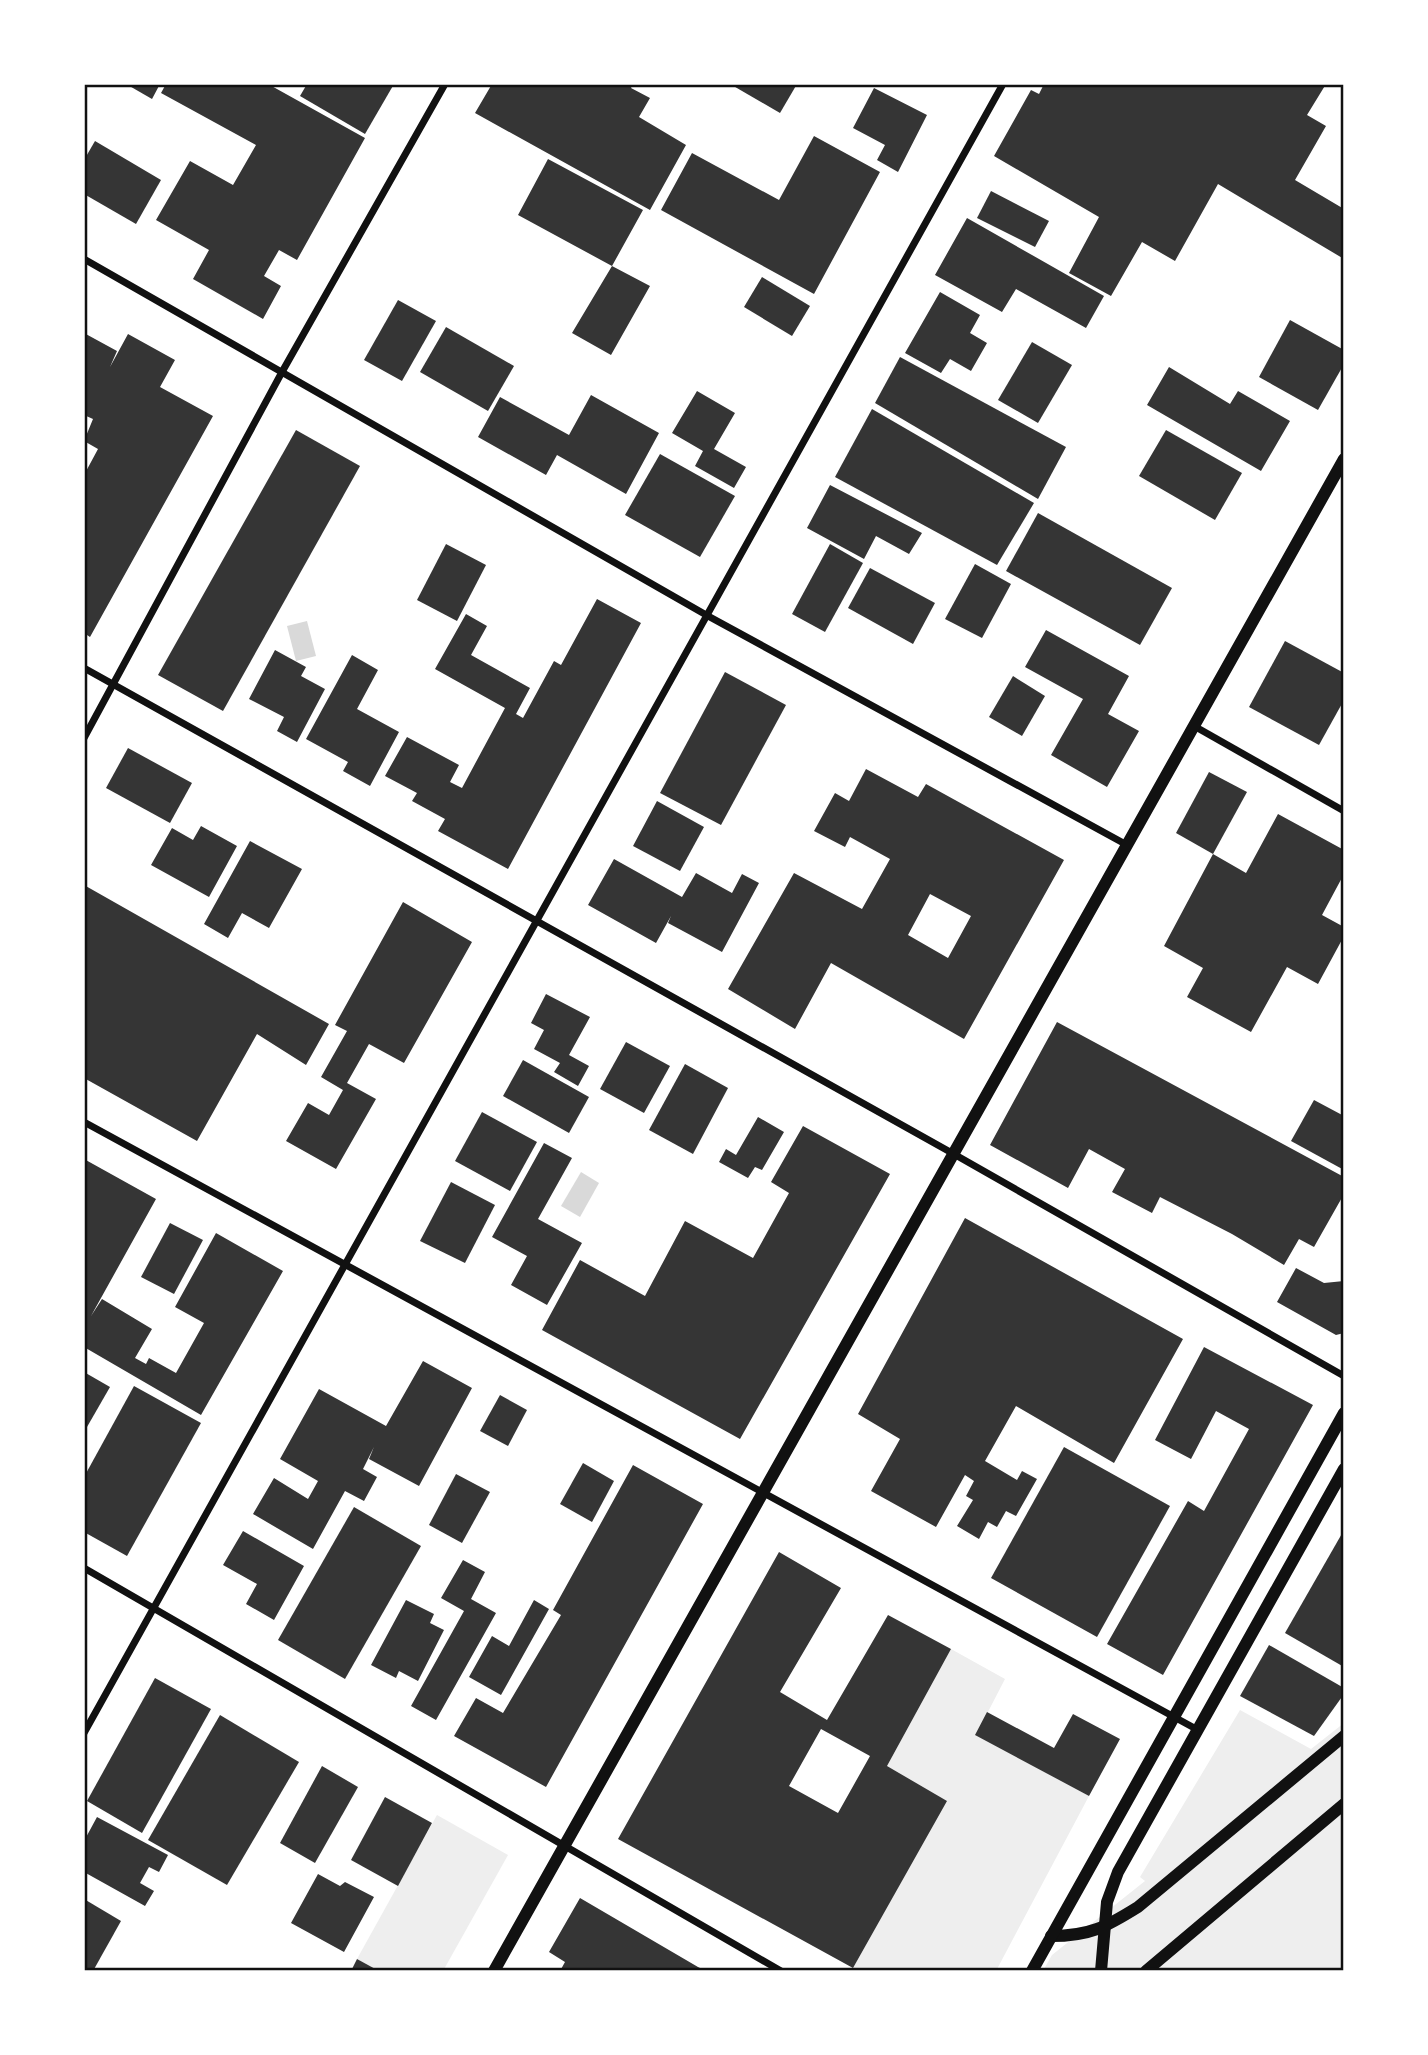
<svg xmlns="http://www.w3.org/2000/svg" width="1428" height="2055" font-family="Georgia,serif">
<rect width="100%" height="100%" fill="#fff"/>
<g fill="#eee">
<polygon points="951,1649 1005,1679 976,1735 1089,1796 996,1971 859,1971 853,1968 946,1801 887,1766"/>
<polygon points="1240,1710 1311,1749 1344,1723 1344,1971 1043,1971 1052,1955 1145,1881 1140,1877"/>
<polygon points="437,1815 508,1855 443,1971 379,1971 357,1959"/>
</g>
<g fill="#d9d9d9">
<polygon points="307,621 316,656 296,661 287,626"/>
<polygon points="581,1172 599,1183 580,1217 561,1206"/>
</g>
<g fill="#353535" fill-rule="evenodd">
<polygon points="126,84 160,84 152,99"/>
<polygon points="166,84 268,84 365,138 297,260 279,250 264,276 281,286 263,319 193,279 209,250 156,220 190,161 233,185 256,145 161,93"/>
<polygon points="307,84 394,84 365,134 300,96"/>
<polygon points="492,84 633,84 631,88 650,98 639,117 686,145 650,210 475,113"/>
<polygon points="730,84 797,84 780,113"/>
<polygon points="1044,84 1326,84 1307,115 1326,126 1295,180 1344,209 1344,259 1218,184 1175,261 1142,242 1111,296 1069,273 1099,217 994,156 1031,90 1039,94"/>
<polygon points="874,88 927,115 898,172 877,160 885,145 853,128"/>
<polygon points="814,136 880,172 814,294 661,210 692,153 779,200"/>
<polygon points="95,141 161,180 136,224 84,194 84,160"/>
<polygon points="548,159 643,210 612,266 650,286 611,355 572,333 612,266 518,215"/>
<polygon points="991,191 1049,221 1035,247 977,218"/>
<polygon points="967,218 1104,296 1086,328 1016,289 1002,312 935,275"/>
<polygon points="762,277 810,306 792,336 744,307"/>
<polygon points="940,292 980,315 970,333 987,343 971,371 950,359 941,373 905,353"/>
<polygon points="398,300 436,321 402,381 364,360"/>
<polygon points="1290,320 1344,350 1344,364 1318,410 1259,377"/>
<polygon points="446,327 514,366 488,411 420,372"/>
<polygon points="84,333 117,351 110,367 128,334 175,360 160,387 213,416 90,637 84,633 84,475 98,449 84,441 93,419 84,415"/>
<polygon points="1032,342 1072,365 1038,423 998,400"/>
<polygon points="900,357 1066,447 1038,499 875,403"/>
<polygon points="1169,367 1230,404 1238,391 1290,421 1261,471 1147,405"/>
<polygon points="697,391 735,413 714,449 746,467 734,488 695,466 703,451 672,433"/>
<polygon points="591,395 659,433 626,494 557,455 546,475 478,437 500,397 569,435"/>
<polygon points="872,409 1034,503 997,565 835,477"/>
<polygon points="296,430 360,466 223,711 158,675"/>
<polygon points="1166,430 1242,473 1215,520 1139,476"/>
<polygon points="660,454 735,496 700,557 625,515"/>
<polygon points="830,485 922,533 909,554 876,536 864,559 807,528"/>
<polygon points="1038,513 1172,588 1140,645 1006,571"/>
<polygon points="446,544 486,565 457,621 417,600"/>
<polygon points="830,544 863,563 825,632 792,614"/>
<polygon points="975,564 1011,584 982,638 945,619"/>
<polygon points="870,568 935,603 913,644 848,608"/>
<polygon points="597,599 641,623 508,869 438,831 445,819 412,801 417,793 385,776 407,737 459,765 450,782 462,788 505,708 435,669 466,614 487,626 471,655 530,688 516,714 523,718 554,661 561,665"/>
<polygon points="1046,630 1129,676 1108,714 1139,731 1107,787 1051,755 1083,699 1025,667"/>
<polygon points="1285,641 1344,673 1344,700 1319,745 1249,707"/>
<polygon points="275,650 306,667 301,676 325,689 297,742 277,731 284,717 249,699"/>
<polygon points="352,655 378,670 357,709 399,732 370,786 343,771 348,762 306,739"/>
<polygon points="725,672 786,705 721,825 660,793"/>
<polygon points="1013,676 1045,696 1022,736 989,717"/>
<polygon points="128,748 192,783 170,823 106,788"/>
<path d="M866,769L918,797L926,784L1064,860L964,1039L831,963L795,1029L728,989L794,873L862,909L890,859L850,837L845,847L814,831L835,793L849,801ZM930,894L971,916L948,958L908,935Z"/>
<polygon points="1209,772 1247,792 1213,854 1176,833"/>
<polygon points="657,801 704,827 680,871 633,846"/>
<polygon points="1278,814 1344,850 1344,874 1322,915 1344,927 1344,936 1318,984 1287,967 1251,1032 1187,997 1203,968 1164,946 1213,854 1246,873"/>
<polygon points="201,826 237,846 209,897 151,865 172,828 193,840"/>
<polygon points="250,841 302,869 269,928 242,913 228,938 204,924"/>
<polygon points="614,859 682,897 696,873 732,893 742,874 759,883 722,952 668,923 671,916 656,943 588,905"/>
<polygon points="84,885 329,1024 306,1065 257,1034 197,1141 84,1078"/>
<polygon points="403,902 472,942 404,1063 369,1044 347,1083 376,1099 336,1169 286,1141 308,1103 329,1115 343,1090 321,1077 347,1031 335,1025"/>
<polygon points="546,994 590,1017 569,1055 589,1066 578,1086 554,1072 560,1063 534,1049 544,1030 531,1023"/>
<polygon points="1057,1022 1344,1177 1344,1194 1314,1247 1299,1239 1284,1265 1232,1234 1160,1197 1152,1213 1112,1192 1125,1169 1089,1149 1068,1188 990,1145"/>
<polygon points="626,1042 670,1066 644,1113 600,1089"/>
<polygon points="523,1060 589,1097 569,1133 503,1096"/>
<polygon points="685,1064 728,1088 693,1154 649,1130"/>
<polygon points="1314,1100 1344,1116 1344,1170 1291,1141"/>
<polygon points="482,1112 537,1142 510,1191 455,1161"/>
<polygon points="758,1117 784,1132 762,1170 755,1167 748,1178 719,1162 726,1149 736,1155"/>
<polygon points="803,1126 890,1174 740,1439 542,1330 580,1260 645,1296 685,1221 753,1258 789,1193 771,1182"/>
<polygon points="544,1143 572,1158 538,1219 582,1243 547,1305 511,1285 527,1256 492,1237"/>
<polygon points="84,1159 156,1199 91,1316 102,1299 152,1329 135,1358 146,1364 149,1358 176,1373 204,1323 175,1307 216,1233 283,1271 201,1415 84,1347"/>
<polygon points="451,1182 495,1205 465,1263 420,1241"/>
<polygon points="965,1218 1183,1339 1114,1463 1016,1406 985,1461 1017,1480 1022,1471 1037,1479 1016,1516 1006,1511 997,1527 988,1522 979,1539 957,1526 973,1500 966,1496 974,1481 965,1475 936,1527 871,1491 900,1439 858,1414"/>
<polygon points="170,1223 203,1240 174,1294 141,1277"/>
<polygon points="1296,1268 1324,1283 1344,1281 1344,1333 1336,1335 1277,1302"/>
<polygon points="1204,1347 1313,1405 1163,1675 1107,1644 1188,1501 1204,1511 1249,1429 1216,1411 1191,1459 1155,1440"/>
<polygon points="423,1361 472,1388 419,1486 369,1459 374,1447 363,1469 377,1477 364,1501 345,1491 313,1549 253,1514 274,1478 308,1499 318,1481 280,1459 319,1389 386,1426"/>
<polygon points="84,1372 110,1387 87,1427 84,1425"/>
<polygon points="134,1386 201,1423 127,1556 84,1532 84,1477"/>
<polygon points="500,1395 527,1410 508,1446 480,1431"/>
<polygon points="1064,1447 1170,1506 1097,1637 991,1578"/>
<polygon points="583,1463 614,1481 592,1522 560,1504"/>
<polygon points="633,1465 703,1504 546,1787 454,1736 476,1698 503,1713 561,1615 553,1610"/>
<polygon points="456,1474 490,1492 462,1543 429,1525"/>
<polygon points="354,1507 421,1546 345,1679 278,1640"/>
<polygon points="1344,1530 1344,1667 1285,1633"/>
<polygon points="243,1531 304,1566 274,1620 246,1604 257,1584 223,1565"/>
<path d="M779,1552L841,1588L780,1692L827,1720L888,1615L951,1649L887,1766L947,1801L853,1968L618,1839ZM821,1729L870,1756L838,1813L789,1786Z"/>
<polygon points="463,1560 485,1572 471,1599 496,1613 436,1720 411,1706 464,1611 441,1598"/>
<polygon points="406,1600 434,1614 430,1623 444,1630 418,1681 399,1671 396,1678 371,1665"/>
<polygon points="534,1600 549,1609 501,1695 469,1677 492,1636 509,1646"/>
<polygon points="1269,1645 1344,1688 1344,1694 1314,1736 1240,1696"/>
<polygon points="155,1678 211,1709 142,1833 87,1801"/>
<polygon points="987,1712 1054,1748 1073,1714 1120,1739 1089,1796 975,1735"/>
<polygon points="220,1715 299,1762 227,1885 148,1840"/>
<polygon points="322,1766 358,1787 315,1863 280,1843"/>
<polygon points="385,1797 432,1823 398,1886 351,1860"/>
<polygon points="97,1817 168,1855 159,1872 149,1867 140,1883 154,1891 145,1906 84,1872 84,1841"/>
<polygon points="318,1874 340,1886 345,1882 374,1897 344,1952 291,1923"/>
<polygon points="580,1898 698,1967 706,1971 560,1971 565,1962 549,1952"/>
<polygon points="84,1899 121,1921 93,1971 84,1971"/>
<polygon points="357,1959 379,1971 351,1971"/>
</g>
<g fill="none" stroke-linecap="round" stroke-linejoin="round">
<g stroke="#111" stroke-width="7">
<polyline points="84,259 708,616 1127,845"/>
<polyline points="84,668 952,1153 1344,1376"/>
<polyline points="1194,726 1344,811"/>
<polyline points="84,738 282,372 445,84"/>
<polyline points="84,1122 1198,1730"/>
<polyline points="84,1568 781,1971"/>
<polyline points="84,1733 1003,84"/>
</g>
<g stroke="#111" stroke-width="12">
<path d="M1051,1936C1090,1936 1106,1927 1138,1907L1344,1736"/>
<polyline points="494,1971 1344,459"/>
<polyline points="1032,1971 1344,1413"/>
<polyline points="1101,1971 1107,1902 1118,1872 1344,1469"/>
<polyline points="1146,1971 1344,1804"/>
</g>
</g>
<rect width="1428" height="2055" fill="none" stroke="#ffffff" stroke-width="172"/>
<rect x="86" y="86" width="1256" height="1883" fill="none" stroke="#111" stroke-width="2.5"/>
</svg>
